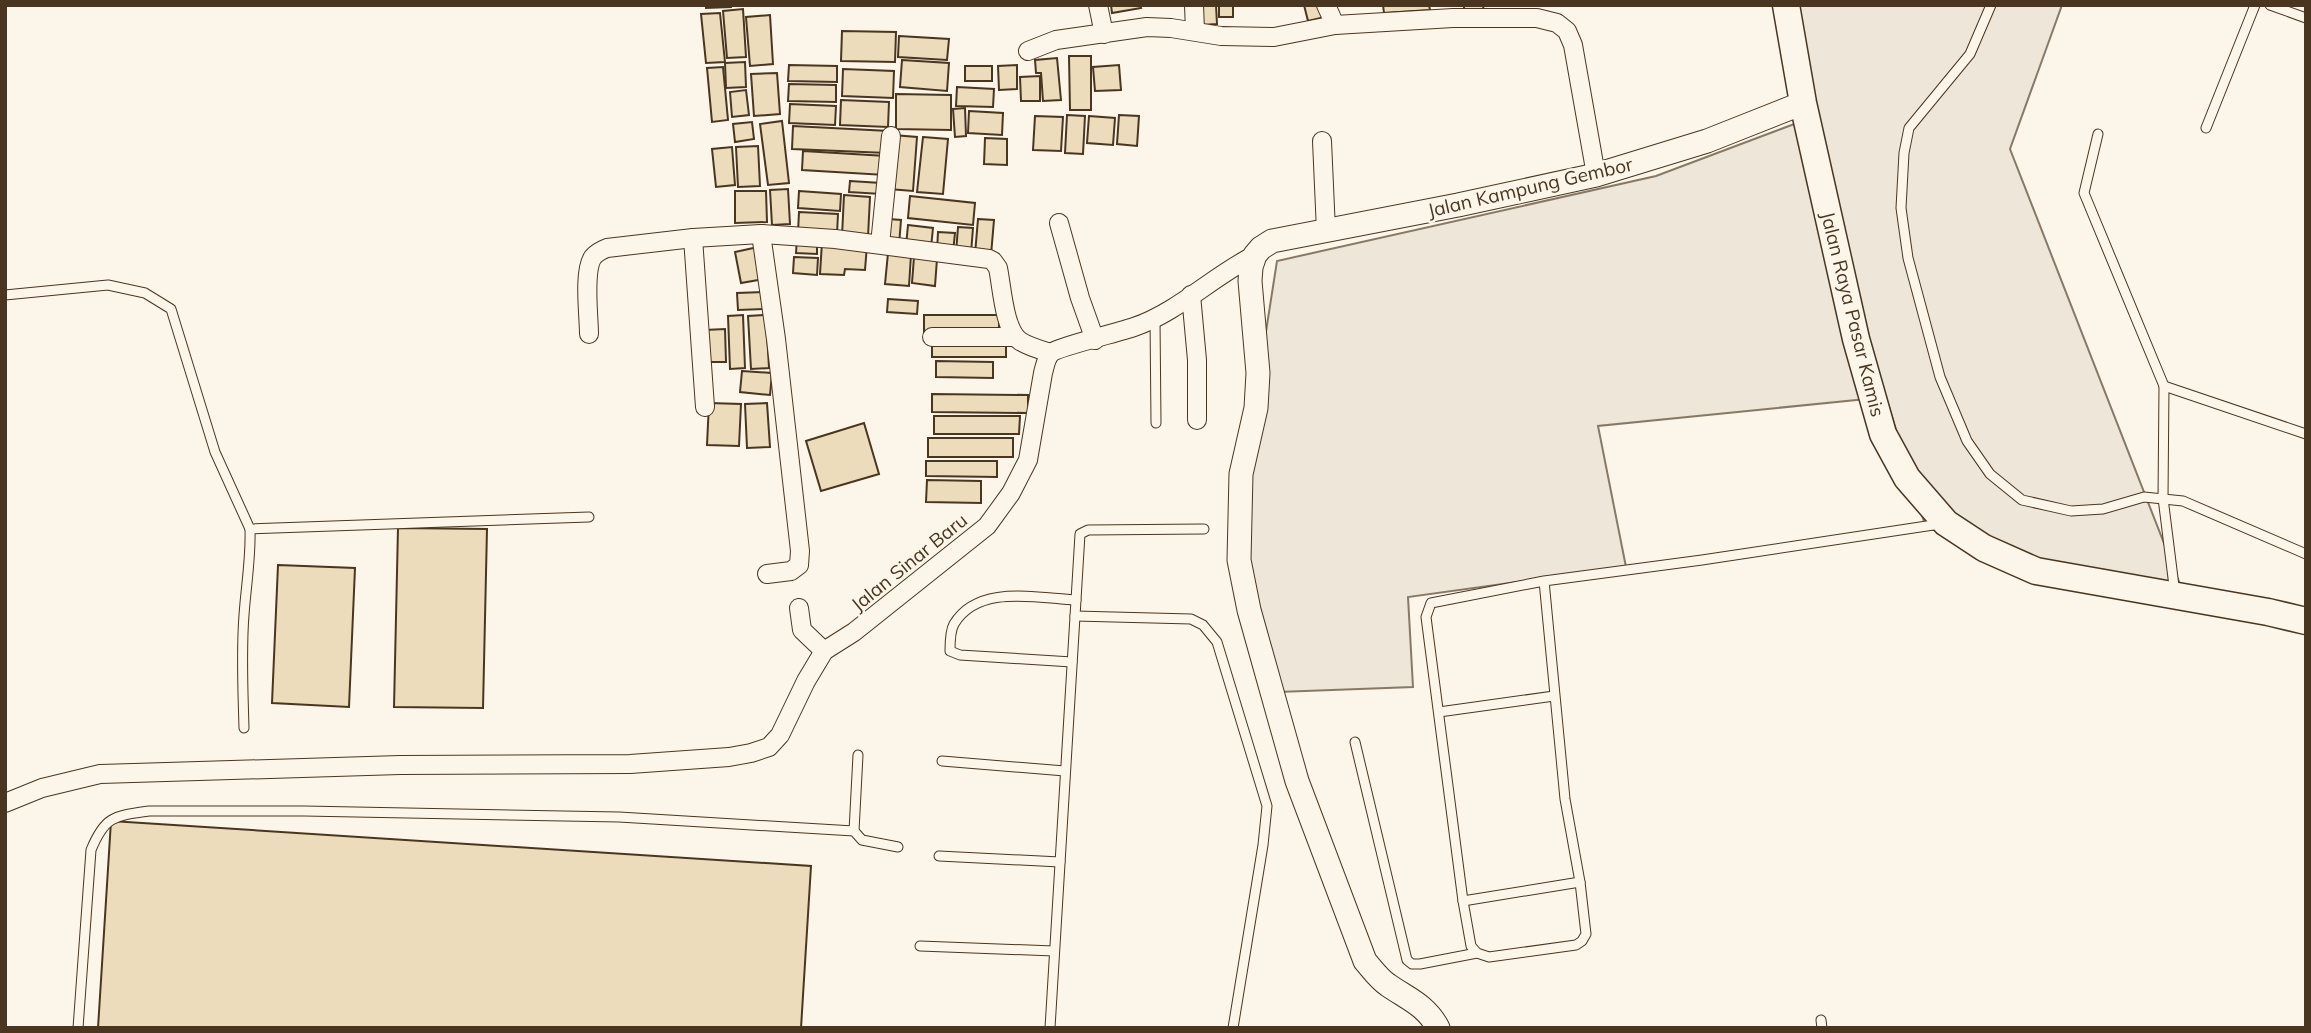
<svg xmlns="http://www.w3.org/2000/svg" width="2311" height="1033" font-family="Mulish,sans-serif">
<rect width="100%" height="100%" fill="#fbf6e9"/>
<polygon fill="#ede6d9" stroke="#887966" stroke-width="2" points="1794,5 2062,5 2010,149 2185,597 1926,528 1886,397 1598,426 1626,567 1408,597 1413,687 1278,692 1245,586 1245,466 1277,261 1656,176 1813,117"/>
<g fill="#ecdcbc" stroke="#4a3520" stroke-width="2">
<polygon points="706,5 731,5 731,7 706,8"/>
<polygon points="1111,5 1140,5 1141,8 1112,13"/>
<polygon points="1200,5 1216,5 1217,24 1201,25"/>
<rect x="1219" y="5" width="14" height="12"/>
<polygon points="1304,5 1322,5 1325,17 1308,21"/>
<polygon points="1383,5 1429,5 1430,10 1384,13"/>
<polygon points="1464,5 1483,5 1484,14 1464,15"/>
<polygon points="743,9 746,57 727,58 723,11"/>
<polygon points="720,13 725,62 706,63 701,14"/>
<polygon points="770,15 773,64 750,66 746,17"/>
<polygon points="842,31 896,32 895,62 841,61"/>
<polygon points="899,36 949,39 947,60 898,57"/>
<polygon points="1069,56 1091,56 1091,110 1070,110"/>
<polygon points="1057,58 1061,100 1043,101 1041,73 1036,73 1035,60"/>
<polygon points="902,60 949,63 947,91 900,87"/>
<polygon points="745,62 746,87 726,88 725,63"/>
<polygon points="789,65 837,66 837,82 788,81"/>
<polygon points="1017,65 1017,89 999,90 998,66"/>
<polygon points="1119,65 1121,90 1095,91 1093,67"/>
<rect x="965" y="66" width="27" height="15"/>
<polygon points="723,67 728,120 712,122 707,68"/>
<polygon points="843,69 894,71 893,98 842,96"/>
<polygon points="777,73 780,114 754,116 751,74"/>
<polygon points="1040,76 1040,101 1021,101 1020,77"/>
<polygon points="789,84 836,85 836,102 788,101"/>
<polygon points="957,87 994,89 993,107 956,106"/>
<polygon points="746,90 749,115 732,117 730,92"/>
<polygon points="896,94 951,95 951,130 896,129"/>
<polygon points="841,100 889,102 888,127 840,125"/>
<polygon points="790,104 836,106 835,125 789,123"/>
<polygon points="965,108 966,136 955,137 953,109"/>
<polygon points="969,111 1003,113 1002,135 968,133"/>
<polygon points="1067,115 1085,116 1083,154 1065,153"/>
<polygon points="1119,115 1139,116 1137,146 1117,144"/>
<polygon points="1035,116 1063,117 1061,151 1033,150"/>
<polygon points="1089,116 1115,118 1113,145 1087,143"/>
<polygon points="782,121 789,183 768,185 760,124"/>
<polygon points="752,122 754,139 735,142 733,124"/>
<polygon points="793,126 889,131 887,153 792,149"/>
<polygon points="893,135 917,137 913,191 889,189"/>
<polygon points="923,137 948,139 943,194 917,192"/>
<polygon points="985,138 1007,139 1007,165 984,164"/>
<polygon points="758,146 760,186 738,187 736,147"/>
<polygon points="732,147 735,185 716,187 712,149"/>
<polygon points="803,151 886,156 885,175 802,170"/>
<polygon points="850,181 881,183 881,194 849,192"/>
<polygon points="788,189 790,224 772,225 770,190"/>
<polygon points="735,191 766,191 767,222 735,223"/>
<polygon points="799,191 841,194 840,211 798,208"/>
<polygon points="844,195 870,197 868,237 842,236"/>
<polygon points="910,196 975,203 973,225 908,218"/>
<polygon points="799,212 838,214 837,234 798,232"/>
<polygon points="889,219 901,220 899,245 887,243"/>
<polygon points="978,219 994,220 991,255 975,254"/>
<polygon points="908,225 933,228 931,248 906,246"/>
<polygon points="958,227 973,228 971,253 956,253"/>
<polygon points="938,232 955,233 953,252 937,251"/>
<polygon points="797,238 817,240 817,254 796,253"/>
<polygon points="822,242 867,245 865,270 845,269 844,275 820,274"/>
<polygon points="758,247 764,279 741,283 735,252"/>
<polygon points="888,253 911,255 909,286 885,284"/>
<polygon points="794,257 818,258 817,275 793,273"/>
<polygon points="914,257 937,259 935,286 912,283"/>
<polygon points="765,292 766,309 738,310 737,293"/>
<polygon points="888,299 918,301 917,314 887,312"/>
<polygon points="743,315 745,368 730,369 728,316"/>
<polygon points="766,315 769,368 751,369 748,316"/>
<polygon points="924,315 999,315 999,336 924,335"/>
<polygon points="725,329 726,362 706,362 705,330"/>
<polygon points="932,338 1006,339 1006,357 932,357"/>
<polygon points="936,361 993,362 993,378 936,377"/>
<polygon points="742,371 772,373 770,395 740,392"/>
<polygon points="932,394 1028,395 1028,413 932,412"/>
<polygon points="709,403 741,404 739,446 707,445"/>
<polygon points="767,403 770,447 747,448 745,404"/>
<polygon points="934,416 1020,416 1019,434 934,434"/>
<polygon points="864,423 879,474 821,491 806,441"/>
<rect x="928" y="438" width="85" height="19"/>
<polygon points="926,461 997,461 997,477 926,476"/>
<polygon points="927,480 981,481 981,503 926,502"/>
<polygon points="398,528 487,529 483,708 394,707"/>
<polygon points="278,565 355,568 349,707 272,703"/>
<polygon points="111,821 811,866 801,1028 98,1028"/>
</g>
<g fill="none" stroke-linecap="round" stroke-linejoin="round">
<defs>
<g id="service">
<polyline points="1991,5 1970,54 1909,128 1904,153 1901,208 1908,258 1940,377 1967,441 1990,474 2022,500 2071,511 2103,509 2144,497 2183,501 2306,554"/>
<polyline points="2270,5 2306,18"/>
<polyline points="2206,128 2255,5"/>
<polyline points="2098,134 2084,193 2164,386 2163,498 2175,594"/>
<polyline points="5,295 108,285 145,293 171,309 215,452 250,529 589,517"/>
<polyline points="1155,320 1156,423"/>
<polyline points="2164,386 2306,434"/>
<polyline points="1544,581 1565,799 1580,882 1586,934 1582,941 1576,945 1489,957 1477,953 1471,946 1463,901 1426,617 1431,603 1544,581 1702,560 1940,524"/>
<polyline points="1075,616 1191,619 1203,625 1217,642 1267,806 1263,845 1233,1028"/>
<path d="M1072,662L960,655L950,651C950,643 950,631 954,624C978,584 1036,598 1076,600"/>
<polyline points="1439,712 1554,696"/>
<path d="M244,728C243,691 241,653 244,615C246,586 251,558 250,529"/>
<polyline points="1355,742 1407,960 1412,964 1420,964 1477,953"/>
<polyline points="942,761 1065,771"/>
<polyline points="854,831 858,755"/>
<polyline points="939,856 1060,862"/>
<polyline points="1463,901 1580,882"/>
<polyline points="920,946 1054,951"/>
<polyline points="1821,1020 1822,1028"/>
<path d="M78,1028L91,850C105,816 114,816 149,811H304L619,817L854,831L862,840L898,847"/>
<polyline points="1050,1028 1080,534 1088,530 1204,529"/>
</g>
<g id="minor">
<polyline points="1098,5 1104,34"/>
<polyline points="1194,5 1195,31"/>
<polyline points="1326,5 1335,25"/>
<polyline points="1028,51 1056,40 1147,27 1171,28 1221,36 1274,37 1335,25 1453,18 1537,18 1557,23 1567,31 1573,45 1596,175"/>
<polyline points="1322,141 1326,231"/>
<polyline points="1059,223 1080,298 1095,340"/>
<polyline points="761,234 776,339 800,551 799,565 791,571 767,574"/>
<polyline points="693,238 705,407"/>
<polyline points="880,244 891,136"/>
<polyline points="1191,295 1197,360 1197,420"/>
<path d="M589,334C589,316 583,271 593,257C597,252 602,250 607,248L693,238L761,234L835,239L989,259L993,261L998,268C1002,287 1004,330 1020,341C1029,347 1041,350 1051,353"/>
<polyline points="932,337 1015,337"/>
<polyline points="799,608 802,630 824,651"/>
<path d="M5,803L42,788L100,774L400,765L630,764L729,757L751,753L769,747L780,735L806,681L824,651L854,632L987,526L1011,493L1028,460L1043,373C1045,366 1046,358 1051,353C1058,347 1120,332 1134,327C1178,312 1213,276 1255,255"/>
</g>
<path id="tertiary" d="M1438,1028C1426,1005 1408,999 1388,985C1379,979 1372,969 1365,961L1297,781L1249,610L1239,560L1241,474L1256,408L1258,373L1250,281L1251,267L1255,255L1261,248L1272,241L1458,205L1596,175L1707,141L1803,103"/>
<polyline id="secondary" points="1786,5 1803,103 1856,339 1883,434 1907,478 1946,523 1984,548 2036,571 2268,612 2306,621"/>
</defs>
<use href="#service" stroke="#4a3520" stroke-width="11"/>
<use href="#minor" stroke="#4a3520" stroke-width="20"/>
<use href="#tertiary" stroke="#4a3520" stroke-width="25"/>
<use href="#secondary" stroke="#4a3520" stroke-width="29"/>
<use href="#service" stroke="#fbf6e9" stroke-width="9"/>
<use href="#minor" stroke="#fbf6e9" stroke-width="18"/>
<use href="#tertiary" stroke="#fbf6e9" stroke-width="23"/>
<use href="#secondary" stroke="#fbf6e9" stroke-width="26"/>
</g>
<g text-anchor="middle" dominant-baseline="central" stroke-width="5" stroke-linejoin="round" paint-order="stroke">
<g font-size="19" fill="#4a3520" stroke="#fbf6e9">
<text transform="translate(1530 187) rotate(-13)">Jalan Kampung Gembor</text>
<text transform="translate(1853 314) rotate(76)">Jalan Raya Pasar Kamis</text>
<text transform="translate(909 562) rotate(-39)">Jalan Sinar Baru</text>
</g>
</g>
<rect width="2311" height="1033" fill="none" stroke="#4a3520" stroke-width="14"/>
</svg>
